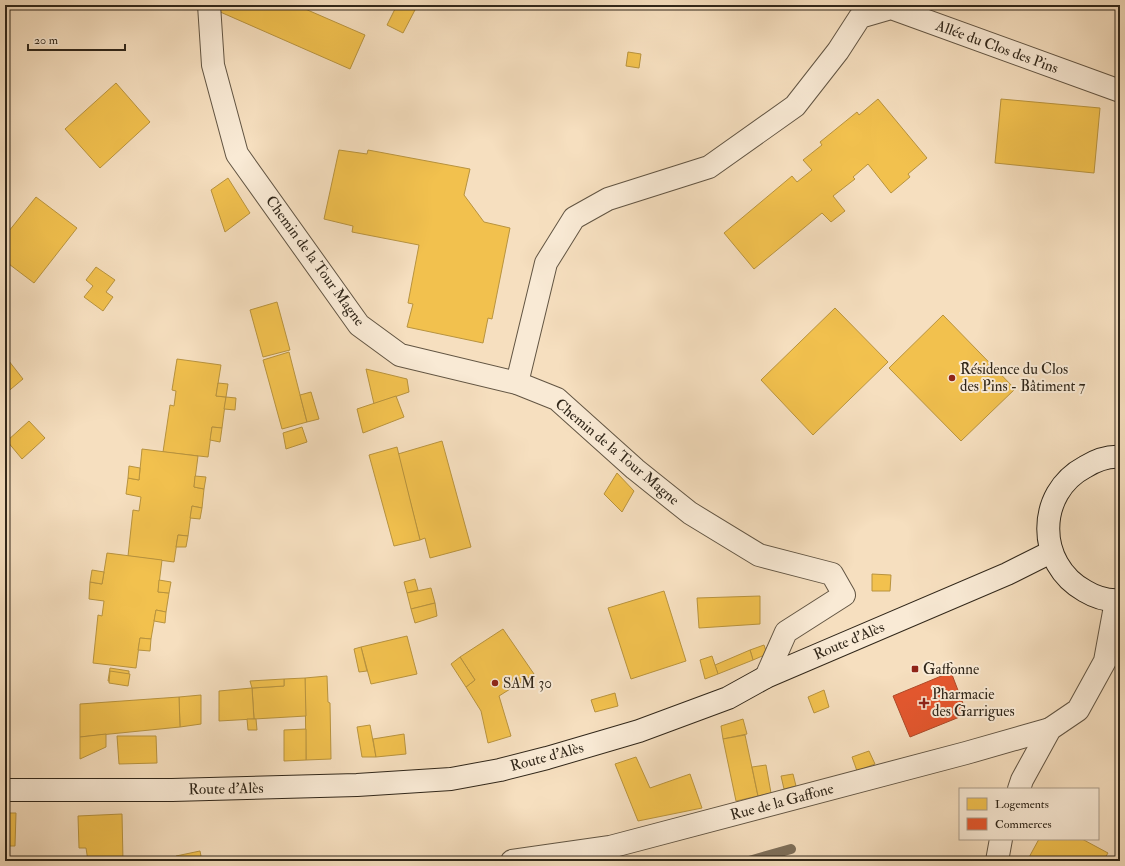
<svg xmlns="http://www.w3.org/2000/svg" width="1125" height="866" font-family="'IM FELL Double Pica',serif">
<rect width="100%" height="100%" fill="#f6dfbf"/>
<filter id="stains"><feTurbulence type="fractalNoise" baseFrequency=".005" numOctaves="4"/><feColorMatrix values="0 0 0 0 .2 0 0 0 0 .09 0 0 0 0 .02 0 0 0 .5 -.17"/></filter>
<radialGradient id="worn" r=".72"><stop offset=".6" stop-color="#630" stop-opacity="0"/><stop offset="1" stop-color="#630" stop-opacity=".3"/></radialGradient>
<g fill="#f2c14e" stroke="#b8933e">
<polygon points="220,5 296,5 365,35 350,69 218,11"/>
<polygon points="397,5 410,5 416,8 403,33 387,25"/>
<polygon points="628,52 641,54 639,68 626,66"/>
<polygon points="116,83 150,122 100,168 65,129"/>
<polygon points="878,99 927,158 908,174 910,177 891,193 868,164 853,177 855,179 833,196 845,211 831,222 822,213 754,269 724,233 792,176 797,182 812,170 803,160 822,145 820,142 857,112 859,115"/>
<polygon points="1001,99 1100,108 1094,173 995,163"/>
<polygon points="339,150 367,154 368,150 470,169 464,195 484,222 510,228 492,319 488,318 483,343 407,327 413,304 408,303 419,245 352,232 353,226 324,219"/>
<polygon points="228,178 250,213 225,232 211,190"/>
<polygon points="36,197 77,228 34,283 5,261 5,236"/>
<polygon points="96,267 115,280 106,292 113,297 103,311 84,297 93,286 86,280"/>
<polygon points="277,302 290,350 263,357 250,310"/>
<polygon points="835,308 888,362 813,435 761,380"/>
<polygon points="943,315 1015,389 961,441 889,368"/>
<polygon points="289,352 307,422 282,429 263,360"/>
<polygon points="5,356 23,379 5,394"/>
<polygon points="177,359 221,365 216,396 226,397 222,428 212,427 208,457 163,452 170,405 174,406 176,391 172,390"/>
<polygon points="366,369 407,379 409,392 374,404"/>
<polygon points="218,383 228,384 226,397 216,396"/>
<polygon points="311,392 319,419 307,422 300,395"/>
<polygon points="396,396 404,417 363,433 357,409"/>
<polygon points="226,397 236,398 235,410 224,409"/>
<polygon points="29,421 45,438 22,459 7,441"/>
<polygon points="212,427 222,428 220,442 210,440"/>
<polygon points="302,427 307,442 286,449 283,433"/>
<polygon points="442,441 471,547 430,558 425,538 420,540 398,454"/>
<polygon points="397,447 420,540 394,546 369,455"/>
<polygon points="142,449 198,456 194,487 204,489 202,508 192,506 188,536 178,535 174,562 128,556 133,510 139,511 141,497 126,494 128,478 139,480"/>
<polygon points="129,466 140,468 139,480 128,478"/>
<polygon points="617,473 634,491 622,512 604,494"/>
<polygon points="195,476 206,477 204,489 194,487"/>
<polygon points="192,506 202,508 200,519 190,518"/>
<polygon points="178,535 188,536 186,547 176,547"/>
<polygon points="107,553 162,560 158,592 169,593 166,612 156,610 151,639 140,638 136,668 93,663 98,615 102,616 104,601 89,599 90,582 102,584"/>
<polygon points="92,570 104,572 102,584 90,582"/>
<polygon points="872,574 891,575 890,591 872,591"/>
<polygon points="415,579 418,590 407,593 404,582"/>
<polygon points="159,580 171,582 169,593 158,592"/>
<polygon points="431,588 435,603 411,609 407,593"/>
<polygon points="664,591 686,661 631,679 608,608"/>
<polygon points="760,596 760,624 699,628 697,598"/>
<polygon points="435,603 437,616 415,623 411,609"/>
<polygon points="156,610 166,612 165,623 154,621"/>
<polygon points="503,629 534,674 499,696 511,736 488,743 481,711 466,687 475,680 460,657"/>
<polygon points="407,636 417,674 371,684 361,647"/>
<polygon points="140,638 151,639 150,651 138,650"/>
<polygon points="764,645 767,654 753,660 750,650"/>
<polygon points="361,647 367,671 359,672 354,649"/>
<polygon points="750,650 753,660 718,674 715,665"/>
<polygon points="712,656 718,674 705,679 700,660"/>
<polygon points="460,657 475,680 466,687 451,664"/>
<polygon points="110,668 129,671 128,683 108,681"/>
<polygon points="110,671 130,674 128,686 109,683"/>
<polygon points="327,676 328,702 330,703 331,759 306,760 305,678"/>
<polygon points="305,678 306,716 254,719 252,688 284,686 284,679"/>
<polygon points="284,679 284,686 252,688 250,681"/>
<polygon points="252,688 254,719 219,721 219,691"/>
<polygon points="824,690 829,707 814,713 808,697"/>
<polygon points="615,693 618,706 595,712 591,700"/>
<polygon points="201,695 201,724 180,727 179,697"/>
<polygon points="179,697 180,727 80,737 80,704"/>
<polygon points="247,719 256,719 257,730 248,730"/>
<polygon points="743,719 747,734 723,739 721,726"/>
<polygon points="370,725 376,757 362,757 357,727"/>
<polygon points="306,729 306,760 284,761 284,730"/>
<polygon points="106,734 106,747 80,759 80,737"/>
<polygon points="404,734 406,754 376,757 373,739"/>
<polygon points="745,735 758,796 736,801 723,739"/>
<polygon points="117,736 156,736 157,763 119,764"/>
<polygon points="869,751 875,764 857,771 852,757"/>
<polygon points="636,757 650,788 690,774 702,808 638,821 615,764"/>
<polygon points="766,765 771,793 758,796 752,767"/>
<polygon points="793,774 796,786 784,789 781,776"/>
<polygon points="5,813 16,813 15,846 5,846"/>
<polygon points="122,814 123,861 88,861 86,848 79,848 78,816"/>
<polygon points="1039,839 1082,839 1108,853 1103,861 1027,861"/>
<polygon points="200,851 202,861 177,861 176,856"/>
</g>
<polygon fill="#e4572e" stroke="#ae4928" points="951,672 967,714 910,737 893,696"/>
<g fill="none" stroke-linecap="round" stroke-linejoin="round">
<polyline stroke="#7f705b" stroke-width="10" points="749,861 791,849"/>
<defs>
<g id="minor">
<polyline points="209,5 213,65 237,154 359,325 400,355 517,383 557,399 635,469 690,513 759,555 832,574 844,595 786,632 766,677"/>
<polyline points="517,383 546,263 574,218 608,199 709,167 795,106 838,51 860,17 891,8 1120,91"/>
<polyline points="1019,789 1022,780 1050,729 1078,710 1105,661 1116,601"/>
<polyline points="512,861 610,847 966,753 1050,729"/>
<polyline points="997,861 1001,839"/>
</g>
<g id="secondary">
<path d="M1120,457C1108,456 1095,461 1085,467C1036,493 1036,564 1085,591C1095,597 1108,601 1120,600"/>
<polyline points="5,790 172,790 357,785 451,779 500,770 547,758 639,731 728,698 766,677 1007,574 1051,552"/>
</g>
</defs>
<use href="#minor" stroke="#625543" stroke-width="24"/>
<use href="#secondary" stroke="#31271a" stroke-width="24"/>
<use href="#minor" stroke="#f9ead5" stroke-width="22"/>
<use href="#secondary" stroke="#f9ead5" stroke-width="22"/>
</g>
<g fill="#8f2418" stroke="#f9ead5" stroke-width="1.5">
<circle cx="952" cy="378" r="4"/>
<rect x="911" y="665" width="8" height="8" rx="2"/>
<circle cx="495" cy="683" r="4"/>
<path d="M922 697h4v4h4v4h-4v4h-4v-4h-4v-4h4z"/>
</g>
<g text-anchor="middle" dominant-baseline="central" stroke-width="4" stroke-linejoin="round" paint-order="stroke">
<g font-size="15" fill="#31271a" stroke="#f9ead5">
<text transform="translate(997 47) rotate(20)">Allée du Clos des Pins</text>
<text transform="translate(315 261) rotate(54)">Chemin de la Tour Magne</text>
<text transform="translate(617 452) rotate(40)">Chemin de la Tour Magne</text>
<text transform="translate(849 641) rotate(-23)">Route d'Alès</text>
<text transform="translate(547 757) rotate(-15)">Route d'Alès</text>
<text transform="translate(226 789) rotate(-1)">Route d'Alès</text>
<text transform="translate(782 802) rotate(-15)">Rue de la Gaffone</text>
</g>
<g font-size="15" fill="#31271a" stroke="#f9ead5" text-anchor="start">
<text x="960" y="369">Résidence du Clos<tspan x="960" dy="17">des Pins - Bâtiment 7</tspan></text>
<text x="923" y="669">Gaffonne</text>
<text x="503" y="683">SAM 30</text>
<text x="932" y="694">Pharmacie<tspan x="932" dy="17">des Garrigues</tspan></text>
</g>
</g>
<rect width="1125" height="866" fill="none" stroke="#f6dfbf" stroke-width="20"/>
<rect x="6" y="6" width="1113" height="854" fill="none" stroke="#31271a" stroke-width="2"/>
<rect x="10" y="10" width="1105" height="846" fill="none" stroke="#31271a"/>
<rect x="959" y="788" width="140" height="52" fill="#f9ead5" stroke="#a99c8a"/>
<rect x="967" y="798" width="20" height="12" fill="#f2c14e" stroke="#a99c8a"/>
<text x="995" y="808" font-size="12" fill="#31271a">Logements</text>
<rect x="967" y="818" width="20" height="12" fill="#e4572e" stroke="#a99c8a"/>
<text x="995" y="828" font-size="12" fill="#31271a">Commerces</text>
<path d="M28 44v6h97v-6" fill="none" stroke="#31271a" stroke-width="2"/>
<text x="34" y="44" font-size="12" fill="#31271a" stroke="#f9ead5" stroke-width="3" paint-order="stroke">20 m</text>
<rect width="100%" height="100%" filter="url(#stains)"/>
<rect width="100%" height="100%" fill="url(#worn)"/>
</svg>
